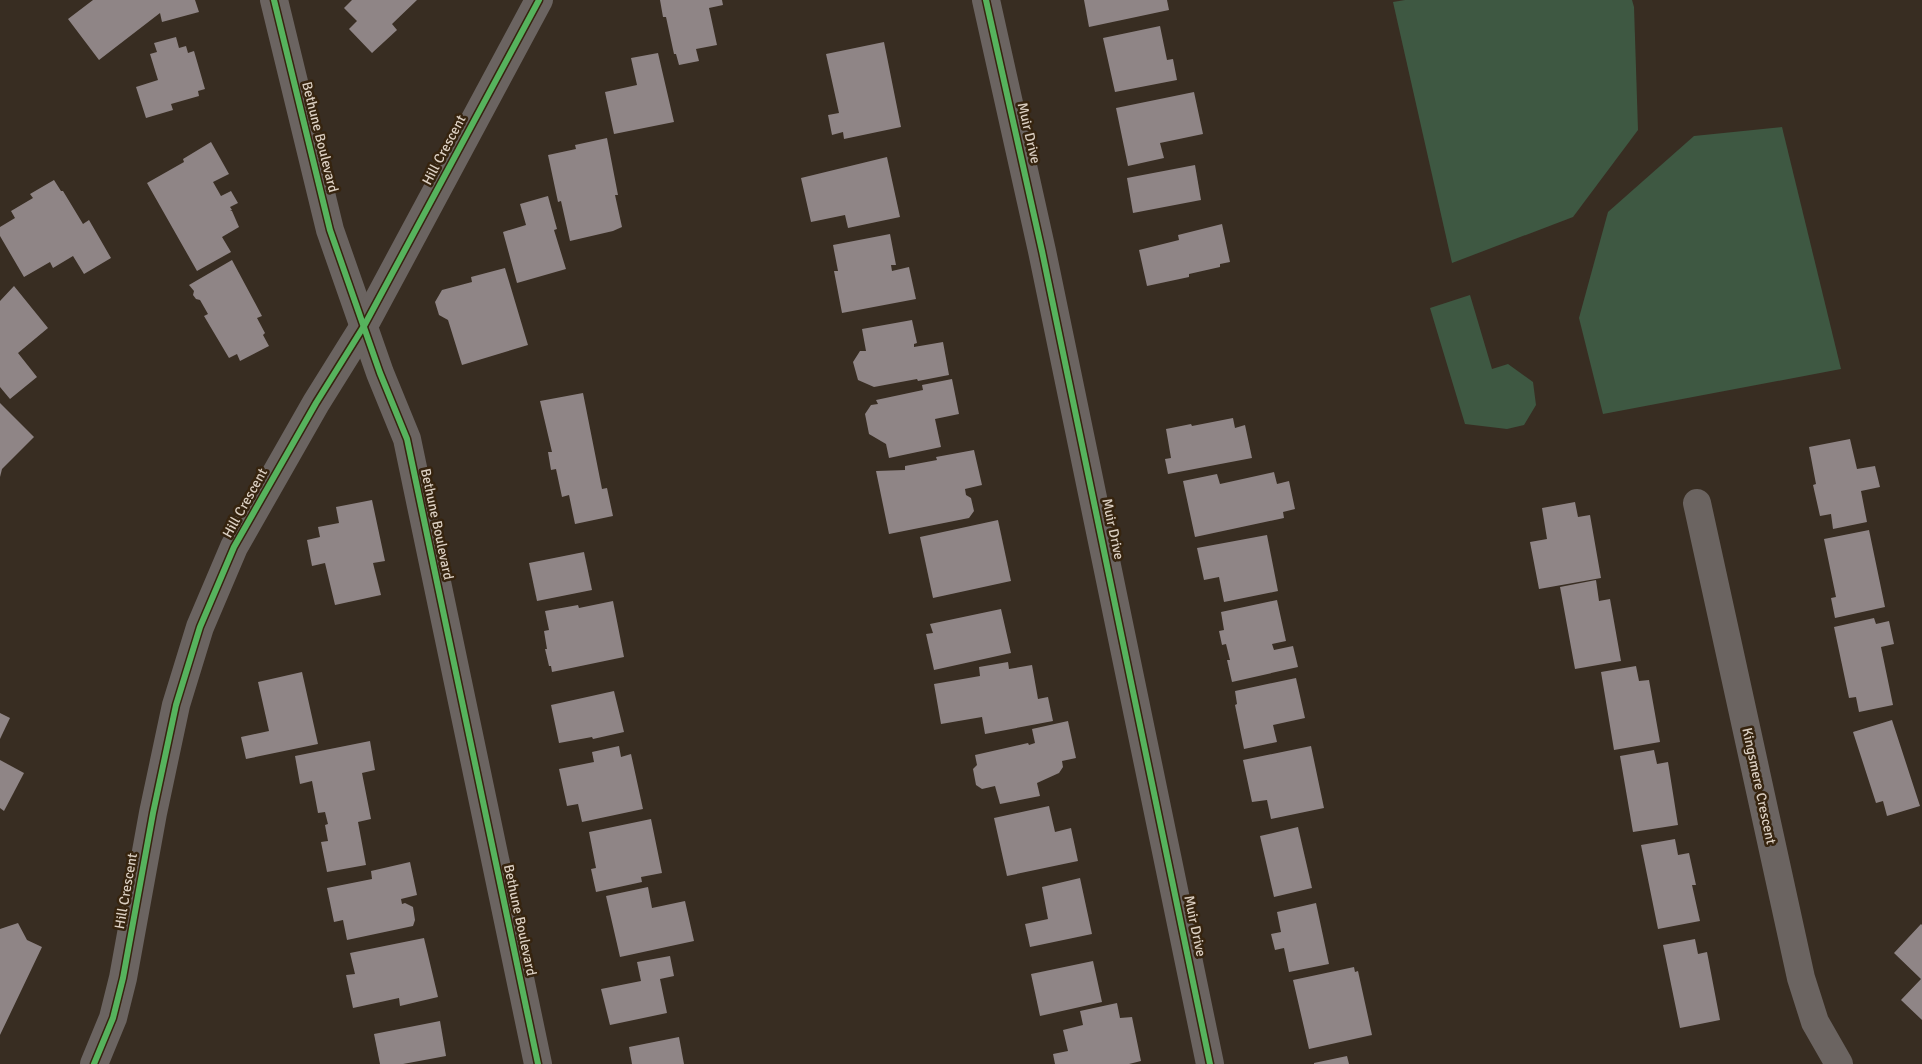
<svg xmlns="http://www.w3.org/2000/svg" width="1922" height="1064" font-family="Signika,sans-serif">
<rect width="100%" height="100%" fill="#382d22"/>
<g fill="#3e5842">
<polygon points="1405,0 1632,0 1634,7 1638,130 1573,217 1452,263 1393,2"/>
<polygon points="1782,127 1841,369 1603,414 1579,318 1608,212 1694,136"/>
<polygon points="1470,295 1492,369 1508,364 1533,382 1536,405 1524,425 1507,429 1465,424 1430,308"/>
</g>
<g fill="#8f8586">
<polygon points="93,0 195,0 199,12 162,22 160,13 99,60 68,19"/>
<polygon points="352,0 417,0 392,24 397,30 372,53 349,29 357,21 344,8"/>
<polygon points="660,0 722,0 723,5 709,8 717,45 696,49 699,61 679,65 676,54 674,54 666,17 663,17"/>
<polygon points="1084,0 1167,0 1169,10 1089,27"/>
<polygon points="1160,26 1167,60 1173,59 1177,80 1115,92 1103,38"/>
<polygon points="176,37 179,48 186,46 188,53 194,51 205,89 198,91 199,96 171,104 173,110 146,118 136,87 158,80 150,54 157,52 154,43"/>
<polygon points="884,42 901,127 844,139 843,132 832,135 828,115 839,113 826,54"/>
<polygon points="658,53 674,122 614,134 605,92 637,85 631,58"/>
<polygon points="1194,92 1203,134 1160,143 1164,158 1128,166 1116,108"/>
<polygon points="607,138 618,195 615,195 622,227 613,231 570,241 561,201 558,202 548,155 576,149 575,145"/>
<polygon points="211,142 229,174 213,182 221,196 231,191 238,203 230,207 232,210 230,210 232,211 239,227 222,237 231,252 197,271 147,183 184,162 183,159"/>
<polygon points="887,157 900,217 848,228 845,215 811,222 801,178"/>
<polygon points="1195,165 1201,200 1133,213 1127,178"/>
<polygon points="54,180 61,191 63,191 83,224 89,220 111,258 84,274 73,256 53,268 50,262 24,277 0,236 0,227 15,218 11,211 33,198 30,194"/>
<polygon points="548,196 557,229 554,230 566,269 517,283 503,232 526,225 520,204"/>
<polygon points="1222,224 1230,262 1220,264 1220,267 1189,274 1189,277 1147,286 1139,250 1179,240 1178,235"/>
<polygon points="890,234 896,265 891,265 892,271 909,267 916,299 842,313 834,271 838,271 833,245"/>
<polygon points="232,260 262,316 257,318 265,333 263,335 269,346 240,361 237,354 229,358 204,316 208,314 200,300 196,299 193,295 194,291 189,285"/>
<polygon points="505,268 528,345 462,365 448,320 439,315 435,302 442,290 472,282 471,277"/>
<polygon points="14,286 48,328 18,353 37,377 10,399 0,387 0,301"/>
<polygon points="912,320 917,343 914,344 914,347 943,342 949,375 918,381 917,379 874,387 858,380 853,362 860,351 866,351 862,329"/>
<polygon points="952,379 959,414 935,419 941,447 889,458 886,444 869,434 865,414 871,405 878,404 876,400 923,390 922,385"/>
<polygon points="583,393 602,489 607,488 613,516 575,524 569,495 562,497 556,469 551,470 548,452 552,452 540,401"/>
<polygon points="0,403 34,437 2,469 0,477"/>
<polygon points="1233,418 1235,428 1245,425 1252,458 1168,474 1165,459 1171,458 1166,429 1191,424 1192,426"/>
<polygon points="1850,439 1857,469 1875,466 1880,487 1861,491 1867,522 1833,529 1831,514 1820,516 1813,485 1816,484 1809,447"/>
<polygon points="974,450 982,485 965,489 966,495 971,498 974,511 969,518 889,534 876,471 905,470 905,466 937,460 936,457"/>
<polygon points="1274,472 1277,484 1289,481 1295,509 1283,512 1284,518 1195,537 1183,481 1217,474 1220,484"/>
<polygon points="372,500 385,561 373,563 381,595 335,605 325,563 312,566 307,540 320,537 318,527 339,523 336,507"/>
<polygon points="1575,502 1578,517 1590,515 1601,578 1539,589 1530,542 1547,539 1542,508"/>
<polygon points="998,520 1011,581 933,598 920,537"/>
<polygon points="1869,530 1885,607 1835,618 1831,598 1836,597 1824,539"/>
<polygon points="1267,535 1278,591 1224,602 1219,577 1204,580 1197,548"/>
<polygon points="584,552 592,590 537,601 529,563"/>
<polygon points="1596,580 1599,601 1610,599 1621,661 1575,669 1560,587"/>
<polygon points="1277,600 1286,641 1272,644 1274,650 1293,646 1298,667 1232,682 1227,660 1230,660 1226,644 1222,645 1219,631 1224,630 1221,612"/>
<polygon points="613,601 624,657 552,672 551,666 549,666 545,649 547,649 544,631 549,630 545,611 578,605 579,608"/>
<polygon points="1001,609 1011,653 934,670 926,634 933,633 930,624"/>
<polygon points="1874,618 1876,624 1889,621 1894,644 1881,647 1893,705 1859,712 1856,697 1849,698 1834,627"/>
<polygon points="1008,662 1009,669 1032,665 1038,699 1048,697 1053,721 985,734 982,717 941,724 934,684 980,676 979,667"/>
<polygon points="1636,666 1639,681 1649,680 1660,742 1614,750 1601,672"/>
<polygon points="302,672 318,744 246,759 241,737 269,731 258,682"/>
<polygon points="1296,678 1305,718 1273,725 1277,742 1244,749 1235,705 1237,704 1235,691"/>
<polygon points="614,691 624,732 593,739 592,737 559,743 551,705"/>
<polygon points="0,713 10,718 0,739"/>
<polygon points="1892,720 1920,806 1887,816 1883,801 1876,803 1853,732"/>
<polygon points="1068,721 1076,758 1062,761 1063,767 1059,773 1037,783 1040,796 1000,804 995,786 982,789 976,785 973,769 977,765 975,755 1028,743 1029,745 1035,743 1032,729"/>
<polygon points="370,741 375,770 362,773 371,819 358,822 366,865 327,872 321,842 328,841 325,825 328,824 325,812 318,813 312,781 300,784 295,756"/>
<polygon points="619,746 621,757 631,754 643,809 582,822 578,804 567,806 559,769 594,762 592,752"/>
<polygon points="1311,746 1324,808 1271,819 1267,800 1252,802 1243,760"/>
<polygon points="1654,750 1657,764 1668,762 1678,825 1633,832 1620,756"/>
<polygon points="0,760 24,773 4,811 0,808"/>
<polygon points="1049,806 1055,832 1071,828 1078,861 1007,876 994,818"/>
<polygon points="651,819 662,873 641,877 642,882 596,892 591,869 596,868 589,832"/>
<polygon points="1298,827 1312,888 1274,897 1260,836"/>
<polygon points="1675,839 1678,855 1689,853 1696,885 1692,885 1700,921 1658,929 1641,845"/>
<polygon points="410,862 417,895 401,899 402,904 405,903 413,907 415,920 413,926 347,940 343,920 334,922 327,888 372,879 371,871"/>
<polygon points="1080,878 1092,934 1030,947 1025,924 1048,919 1042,887"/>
<polygon points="648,887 652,908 685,901 694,941 620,957 606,896"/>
<polygon points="1316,903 1329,964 1289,972 1284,948 1275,950 1271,934 1281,932 1277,912"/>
<polygon points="18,923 27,940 42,947 0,1035 0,929"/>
<polygon points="1921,924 1922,925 1922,1020 1901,1000 1921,979 1894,953"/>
<polygon points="424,938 438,997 400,1006 399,998 353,1008 346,975 355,974 350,953"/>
<polygon points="1695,939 1698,954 1707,952 1720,1020 1680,1028 1663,945"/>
<polygon points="670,956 674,976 660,979 667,1013 610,1025 601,989 641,981 637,962"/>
<polygon points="1093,961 1102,1002 1040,1016 1031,974"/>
<polygon points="1354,967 1355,972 1358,971 1372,1035 1309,1049 1293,980"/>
<polygon points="1117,1003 1120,1018 1132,1017 1141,1061 1129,1064 1055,1064 1053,1054 1068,1051 1063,1030 1083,1025 1080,1011"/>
<polygon points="440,1021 446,1056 403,1064 380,1064 374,1034"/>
<polygon points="679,1037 684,1064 632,1064 629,1047"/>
<polygon points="1347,1056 1349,1064 1314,1064 1314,1063"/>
</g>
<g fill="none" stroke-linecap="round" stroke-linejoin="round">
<g stroke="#6b6461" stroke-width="28">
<polyline points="274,0 330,230 380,373 407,439 538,1064"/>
<polyline points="986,0 1042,251 1210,1064"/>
<polyline points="1697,503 1801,978 1815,1022 1839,1064"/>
<polyline points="94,1064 113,1018 123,978 153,813 176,705 200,627 234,547 316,403 364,326 539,0"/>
</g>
<defs>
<g id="cycleway">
<polyline points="274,0 330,230 380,373 407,439 538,1064"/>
<polyline points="986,0 1042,251 1210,1064"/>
<polyline points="94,1064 113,1018 123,978 153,813 176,705 200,627 234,547 316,403 364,326 539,0"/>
</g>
</defs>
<use href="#cycleway" stroke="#36240f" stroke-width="9"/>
<use href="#cycleway" stroke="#56b35d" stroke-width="6"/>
</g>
<g text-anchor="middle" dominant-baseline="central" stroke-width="5" stroke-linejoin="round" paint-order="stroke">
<g font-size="14" fill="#dbcfc2" stroke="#36240f">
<text transform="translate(1029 133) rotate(77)">Muir Drive</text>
<text transform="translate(320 137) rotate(76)">Bethune Boulevard</text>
<text transform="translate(444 150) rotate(-62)">Hill Crescent</text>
<text transform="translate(245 503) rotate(-61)">Hill Crescent</text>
<text transform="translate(437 524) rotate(78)">Bethune Boulevard</text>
<text transform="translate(1113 529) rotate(78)">Muir Drive</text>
<text transform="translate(1759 786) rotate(78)">Kingsmere Crescent</text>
<text transform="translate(126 891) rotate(-80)">Hill Crescent</text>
<text transform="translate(520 920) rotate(78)">Bethune Boulevard</text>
<text transform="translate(1195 926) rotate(78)">Muir Drive</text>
</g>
</g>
</svg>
